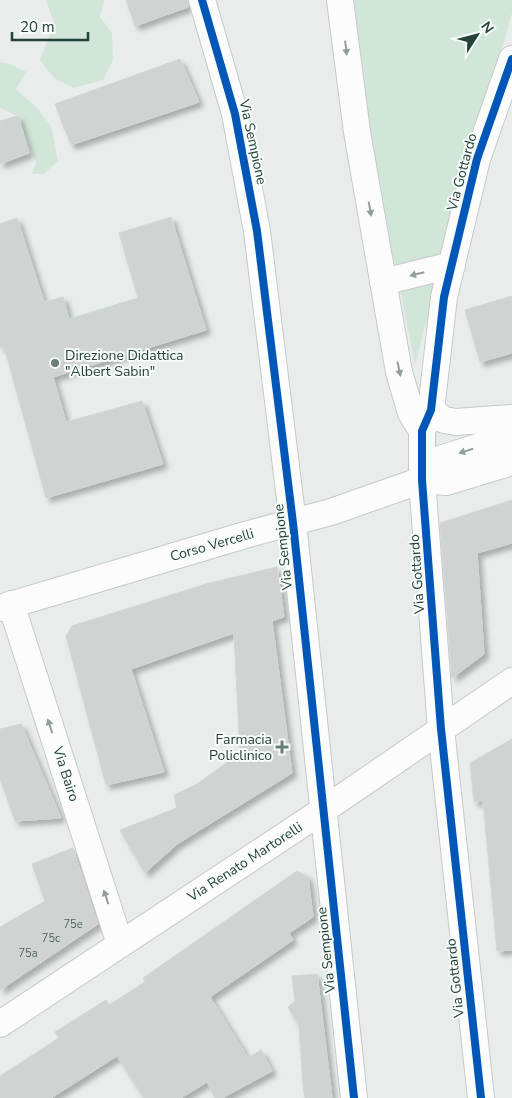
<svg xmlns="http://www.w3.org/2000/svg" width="512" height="1098" font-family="'Nunito Sans',sans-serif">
<defs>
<filter id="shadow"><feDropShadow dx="4.5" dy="4.5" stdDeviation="2.5" flood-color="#0004"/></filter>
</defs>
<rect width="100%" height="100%" fill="#e8edeb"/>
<g fill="#d1e6d8">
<polygon points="46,0 104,0 100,17 112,33 113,60 103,80 74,88 54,78 40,60 54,23"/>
<polygon points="352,0 512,0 512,13 415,364 368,132"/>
<polygon points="0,62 7,63 27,72 16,89 37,108 51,126 58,161 43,174 32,174 36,162 18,116 0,108"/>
</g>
<g fill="#cfd4d2" stroke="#d1d6d4" filter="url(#shadow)">
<polygon points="126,0 187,0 188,7 135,26"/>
<polygon points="180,59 199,102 71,145 55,104"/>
<polygon points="18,116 29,153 0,164 0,121"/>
<polygon points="171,217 206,330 53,377 66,422 142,401 163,464 46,498 4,346 0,348 0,224 17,218 44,302 63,297 69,319 138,298 119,233"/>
<polygon points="512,296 512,353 480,362 465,310"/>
<polygon points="512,500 512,543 477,553 484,654 452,678 440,523"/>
<polygon points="277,567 284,617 272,621 292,773 177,844 145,873 120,830 177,808 174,795 197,784 240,753 234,633 131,669 164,772 106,785 66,636 72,626 206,584"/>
<polygon points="21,724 61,818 15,821 0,778 0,729"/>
<polygon points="512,739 512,950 497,951 483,801 474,802 470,763"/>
<polygon points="73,848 98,924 0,990 0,927 45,901 32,864"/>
<polygon points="297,871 308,877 313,917 289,933 293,940 210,997 248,1058 261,1050 272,1071 222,1098 215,1098 207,1082 181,1098 144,1098 117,1056 51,1098 0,1098 0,1076 59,1038 55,1032 106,1000 109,1005 145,982 143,978"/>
<polygon points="317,974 330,1081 332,1098 305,1098 303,1085 299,1026 288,1007 295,1001 292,976"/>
</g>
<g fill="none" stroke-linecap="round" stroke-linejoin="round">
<defs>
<g id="minor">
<polyline points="202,0 235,114 257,231 293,523 354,1098"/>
<polyline points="340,0 357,132 399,372 411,413 422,431"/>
<polyline points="383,282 452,265"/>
<polyline points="431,410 444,420 456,422 512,418"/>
<polyline points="422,480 440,459 512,436"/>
<polyline points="11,604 120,944"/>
<polyline points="0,608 245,535 331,512 422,480 446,482 512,462"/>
<polyline points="0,1024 325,809 512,681"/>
<polyline points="481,1098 441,729 422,480 422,431 431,410 444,297 477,159 512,59"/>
</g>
</defs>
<use href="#minor" stroke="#c5cac8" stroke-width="28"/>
<use href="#minor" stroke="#fcfcfc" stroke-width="26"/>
<defs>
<g id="cycleway">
<polyline points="202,0 235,114 257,231 293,523 354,1098"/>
<polyline points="481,1098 441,729 422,480 422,431 431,410 444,297 477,159 512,59"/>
</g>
</defs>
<use href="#cycleway" stroke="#f7fbf9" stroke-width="11"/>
<use href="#cycleway" stroke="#0057b8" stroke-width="8"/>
</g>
<defs><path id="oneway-solid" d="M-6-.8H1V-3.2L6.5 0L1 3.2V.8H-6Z" transform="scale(1.25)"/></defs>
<g fill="#909f9b">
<use href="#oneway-solid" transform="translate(346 48) rotate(83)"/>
<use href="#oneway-solid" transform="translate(370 209) rotate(80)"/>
<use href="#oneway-solid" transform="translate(417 274) rotate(166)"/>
<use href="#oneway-solid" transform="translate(399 369) rotate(78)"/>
<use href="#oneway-solid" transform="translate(466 451) rotate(163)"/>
<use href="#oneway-solid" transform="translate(50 726) rotate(-108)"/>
<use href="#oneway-solid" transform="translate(106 897) rotate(-108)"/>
</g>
<g fill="#697e78" stroke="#f7fbf9" stroke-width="2">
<circle cx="55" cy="363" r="5"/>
<path d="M279.5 739.5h5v5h5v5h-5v5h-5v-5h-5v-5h5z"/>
</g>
<g text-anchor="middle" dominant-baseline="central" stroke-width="4" stroke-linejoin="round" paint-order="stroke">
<g font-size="11" fill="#506761">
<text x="73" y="924">75e</text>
<text x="51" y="938">75c</text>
<text x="28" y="953">75a</text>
</g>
<g font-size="14" fill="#24423a" stroke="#f7fbf9">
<text transform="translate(253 142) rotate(78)">Via Sempione</text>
<text transform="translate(462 172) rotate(-75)">Via Gottardo</text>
<text transform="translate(212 545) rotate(-16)">Corso Vercelli</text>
<text transform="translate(283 547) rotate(-96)">Via Sempione</text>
<text transform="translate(417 574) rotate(-94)">Via Gottardo</text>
<text transform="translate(66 774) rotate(72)">Via Bairo</text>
<text transform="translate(245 862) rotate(-33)">Via Renato Martorelli</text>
<text transform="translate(326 950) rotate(-96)">Via Sempione</text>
<text transform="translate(455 978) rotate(-96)">Via Gottardo</text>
</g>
<g font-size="14" fill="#24423a" stroke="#f7fbf9" text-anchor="start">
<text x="65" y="355">Direzione Didattica<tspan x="65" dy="16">"Albert Sabin"</tspan></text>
<text x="272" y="739" text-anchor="end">Farmacia<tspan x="272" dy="16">Policlinico</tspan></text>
</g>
</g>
<g transform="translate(477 35) rotate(54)" stroke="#f7fbf9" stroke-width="4" paint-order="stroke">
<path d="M0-4L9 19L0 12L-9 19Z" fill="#24423a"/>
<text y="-8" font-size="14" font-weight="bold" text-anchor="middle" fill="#24423a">N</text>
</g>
<path d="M12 32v8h76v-8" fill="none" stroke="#24423a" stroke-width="2.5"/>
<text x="20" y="32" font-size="15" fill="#24423a" stroke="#f7fbf9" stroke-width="4" paint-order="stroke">20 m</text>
</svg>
